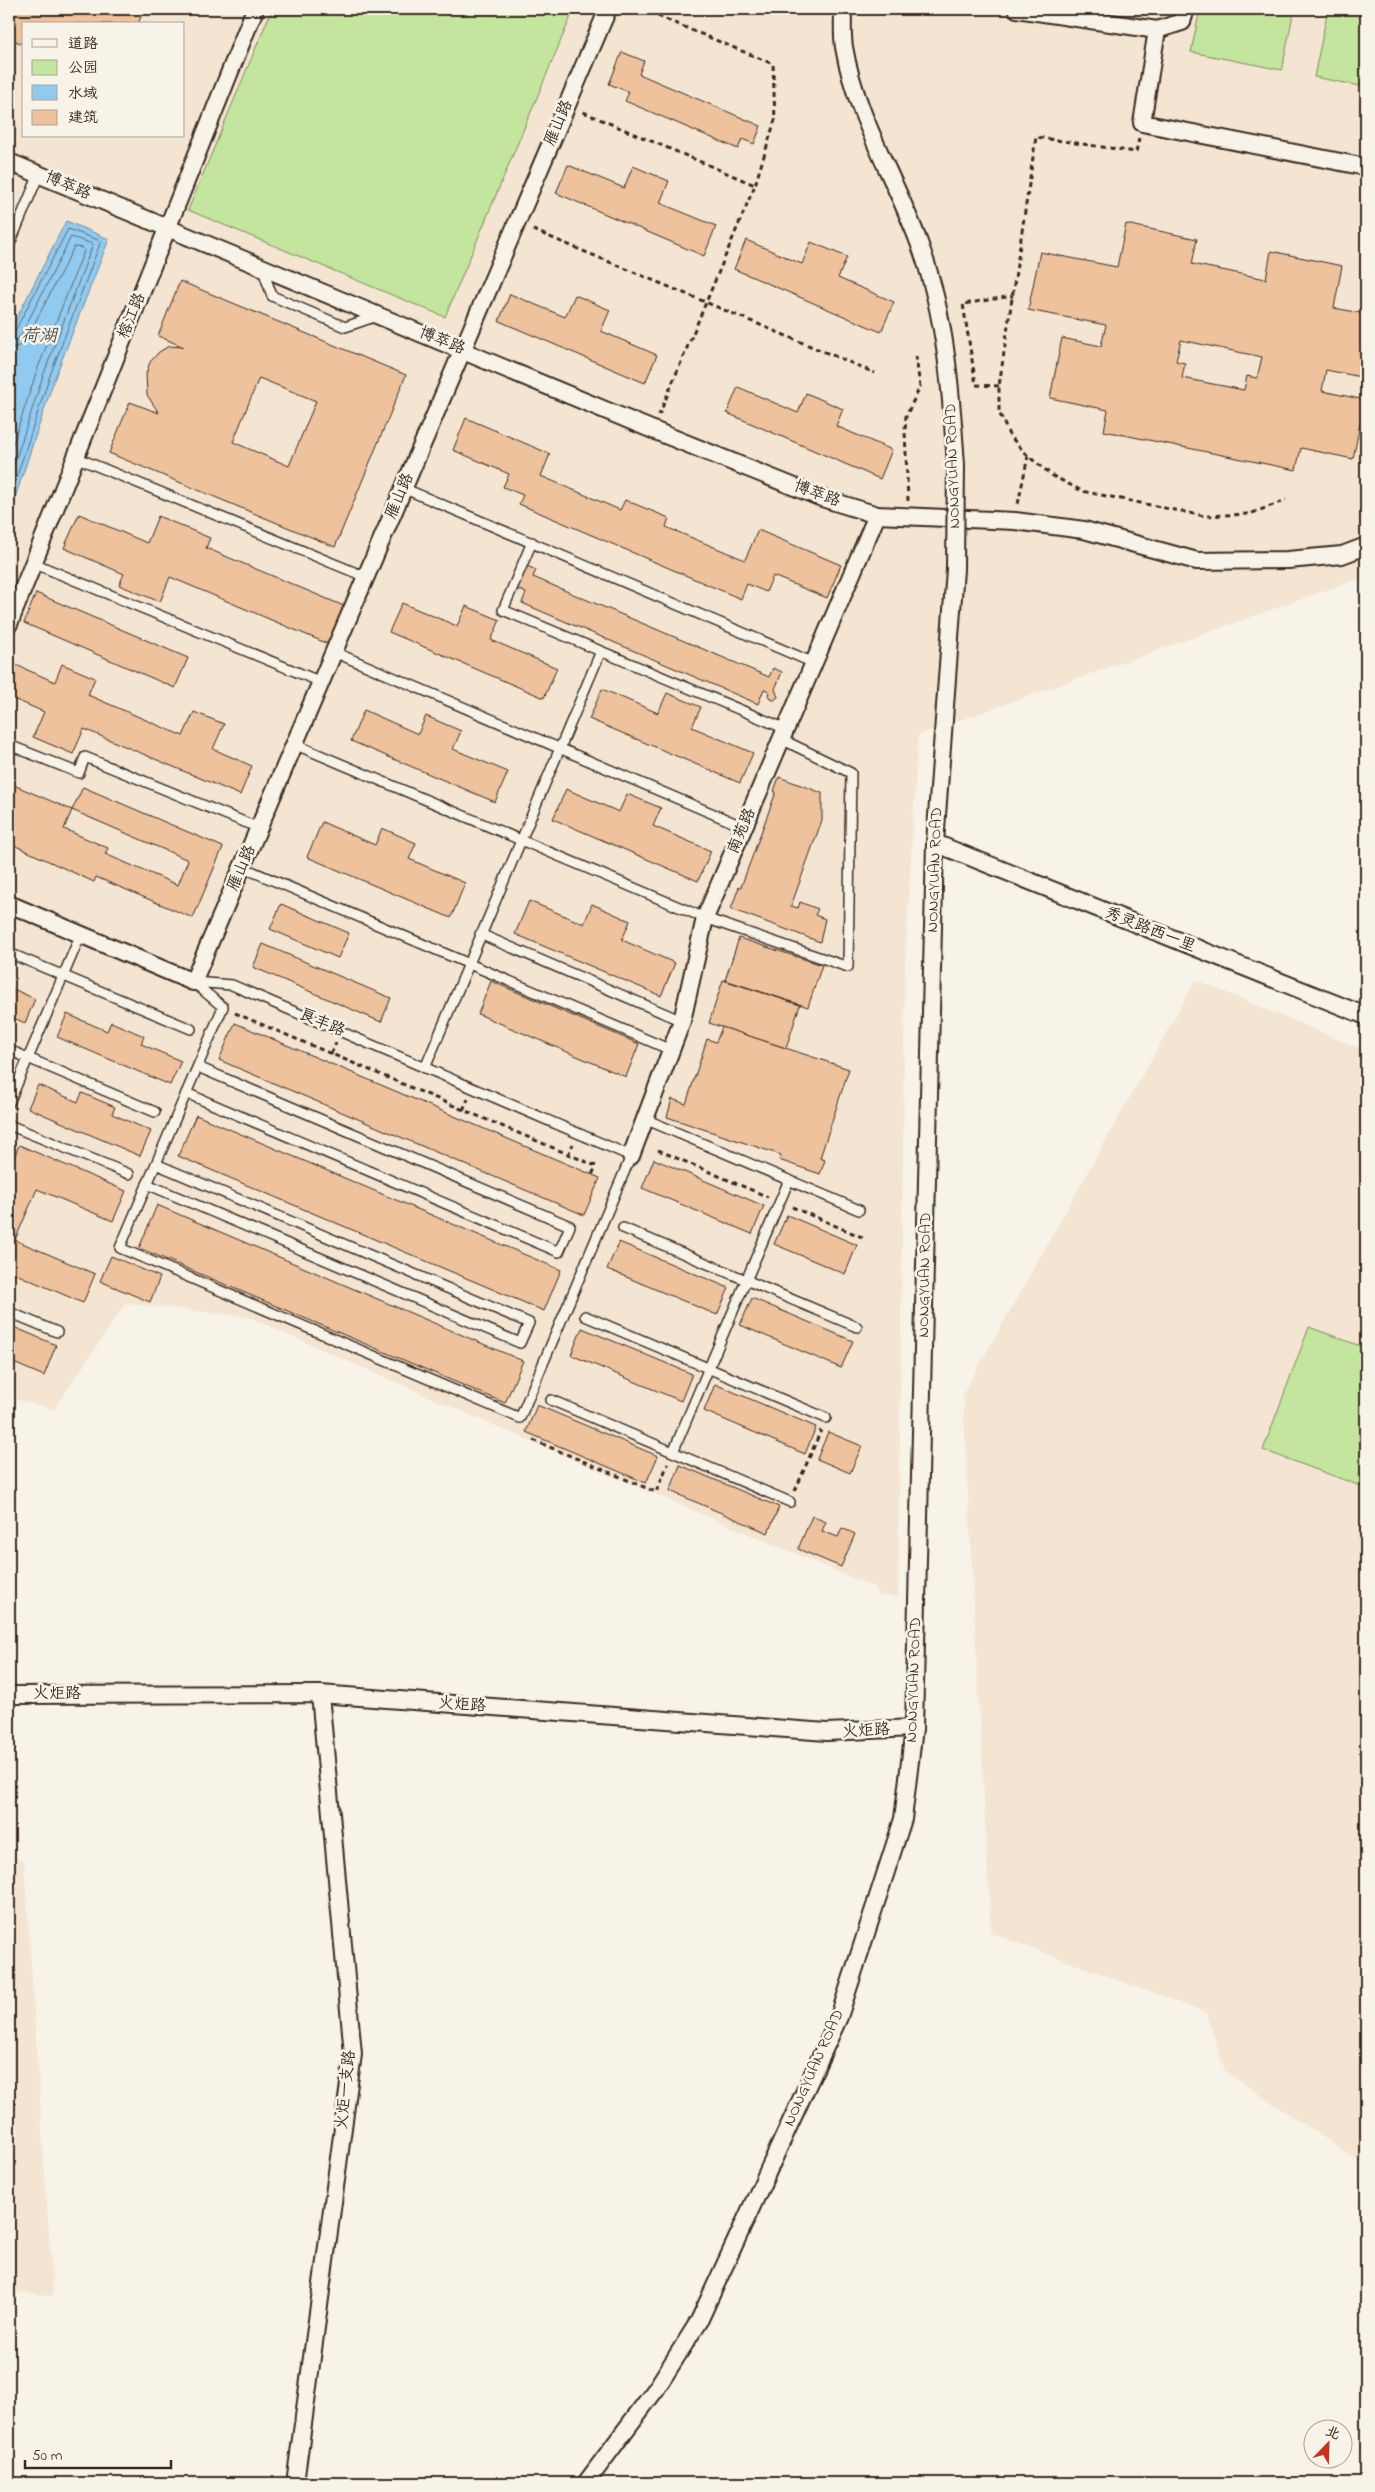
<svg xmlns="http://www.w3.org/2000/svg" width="1375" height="2492" font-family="'Indie Flower','LXGW WenKai TC',sans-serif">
<rect width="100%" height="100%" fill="#f7f3e8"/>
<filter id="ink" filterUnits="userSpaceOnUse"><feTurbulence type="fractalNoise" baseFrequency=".02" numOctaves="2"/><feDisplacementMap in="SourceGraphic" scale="10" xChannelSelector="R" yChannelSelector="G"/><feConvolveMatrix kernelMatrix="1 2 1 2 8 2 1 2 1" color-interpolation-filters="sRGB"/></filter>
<g filter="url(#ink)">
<g fill="#f4e4d2" fill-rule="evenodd">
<path d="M9,9H1366V576L918,735L905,961L898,1597L877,1595L876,1588L523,1438L248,1317L126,1303L54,1409L13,1399L9,1405ZM24,24H184V136H24Z"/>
<polygon points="1196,980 1366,1051 1366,2166 1225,2071 1207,2013 991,1933 963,1394"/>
<polygon points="9,1859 24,1860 53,2296 9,2291"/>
</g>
<g fill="#c3e59e" stroke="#7f885e">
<polygon points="272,9 574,9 445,317 188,210"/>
<polygon points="1200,9 1294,9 1282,70 1191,52"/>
<polygon points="1328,9 1366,9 1366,87 1314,77"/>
<polygon points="1309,1327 1366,1348 1366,1488 1263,1450"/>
</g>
<polygon fill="#91caf0" stroke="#6f8a9c" points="66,221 109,239 54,380 9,516 9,333"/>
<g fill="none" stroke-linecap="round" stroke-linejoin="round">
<g stroke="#5d6a72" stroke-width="1">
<polyline points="9,334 15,331 68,229 101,241 49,378 9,500"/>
<polyline points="9,341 16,340 21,335 71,237 93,244 43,376 9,480"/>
<polyline points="9,348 19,346 26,340 74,247 83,248 84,251 36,373 9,456"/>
</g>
</g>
<g fill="#edc29d" stroke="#3b2a1e" fill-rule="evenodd">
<polygon points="9,9 144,9 138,24 24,24 24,45 9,38"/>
<polygon points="622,52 644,61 639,74 761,126 754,144 742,139 738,149 625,101 629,92 609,84"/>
<polygon points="568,165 624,188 633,166 669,181 660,203 716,226 704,256 556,193"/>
<path d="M1126,224L1197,239L1192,264L1266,279L1271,251L1342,266L1334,308L1366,314V378L1326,370L1322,391L1365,400L1353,459L1301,448L1296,470L1104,431L1108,410L1050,398L1062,338L1101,346L1106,325L1028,310L1040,252L1117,267ZM1181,340L1262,357L1257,378L1247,376L1244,390L1182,378L1185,363L1176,361Z"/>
<polygon points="746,240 802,264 811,242 847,257 838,278 894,302 881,332 734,269"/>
<path d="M180,281L406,375L335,547L109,453L130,402L159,413L147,395L146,374L150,362L159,352L169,346L184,347L158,336ZM259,378L316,401L289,466L233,442Z"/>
<polygon points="510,294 565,317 575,295 610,310 601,331 657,355 645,383 499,321"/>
<polygon points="738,387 798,413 806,393 843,409 836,426 892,450 880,479 727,413"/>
<polygon points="466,418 550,454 541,476 620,510 625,500 669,518 666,527 745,560 758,530 841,565 827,598 773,576 766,592 747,584 741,599 519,504 523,495 503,487 509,474 453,450"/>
<polygon points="79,514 147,543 158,516 210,538 206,548 344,606 328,644 170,577 160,602 119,585 124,574 64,548"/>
<polygon points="527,566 536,570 533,577 769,677 773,668 782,672 775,689 778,697 774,700 771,700 768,695 769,691 764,689 758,704 522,603 526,593 517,589"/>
<polygon points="36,593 188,658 175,688 24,623"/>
<polygon points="402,603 457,626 466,606 500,620 491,640 557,668 544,698 389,632"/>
<polygon points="62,664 95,678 88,695 183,736 194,712 224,724 213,749 252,766 240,795 84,729 73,754 33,737 44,712 9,697 9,683 16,665 55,682"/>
<polygon points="602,689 658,713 667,693 701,707 692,727 753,753 740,783 589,719"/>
<polygon points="364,710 418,734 426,716 461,731 453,749 508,772 495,802 351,741"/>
<polygon points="779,777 822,793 822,820 791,906 798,908 800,902 818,909 815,915 825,919 820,942 731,909 739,887 741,887 776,792 774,791"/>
<path d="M9,783L72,810L83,787L223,847L193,918L96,877L94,882L9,843ZM72,810L188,860L178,885L105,854L108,848L64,829Z"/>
<polygon points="566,789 619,812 627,794 661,808 653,826 711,851 698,881 553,819"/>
<polygon points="322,822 375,845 382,828 416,843 409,859 465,883 451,918 307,857"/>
<polygon points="529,901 584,924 592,904 630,921 622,940 675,963 661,996 515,934"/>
<polygon points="281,904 349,933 338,958 270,929"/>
<polygon points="739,938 822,965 808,1007 725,980"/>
<polygon points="263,944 391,998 381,1022 253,967"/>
<polygon points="723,980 800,1005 786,1048 709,1023"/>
<polygon points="491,981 639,1044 626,1077 478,1014"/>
<polygon points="9,987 35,999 25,1023 9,1016"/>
<polygon points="67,1014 107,1031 111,1022 144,1036 141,1044 181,1061 170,1085 57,1037"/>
<polygon points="235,1023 600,1178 584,1215 219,1060"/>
<polygon points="722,1027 849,1069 820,1158 825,1160 820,1174 779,1160 781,1155 667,1117 672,1099 686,1104 707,1039 716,1042"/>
<polygon points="38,1085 78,1102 82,1093 115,1107 112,1114 151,1131 140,1156 28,1108"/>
<polygon points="196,1115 561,1270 544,1311 178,1156"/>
<polygon points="19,1145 126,1191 113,1221 37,1189 15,1240 95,1274 83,1303 9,1271 9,1170"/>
<polygon points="654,1159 764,1206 752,1234 642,1188"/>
<polygon points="157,1205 523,1361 505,1403 139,1248"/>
<polygon points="787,1215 857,1245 845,1274 774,1244"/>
<polygon points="619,1242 729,1288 717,1315 607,1269"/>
<polygon points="111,1256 160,1277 150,1302 100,1281"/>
<polygon points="752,1298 853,1341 841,1368 740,1325"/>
<polygon points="9,1325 56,1345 44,1376 9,1361"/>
<polygon points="582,1328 692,1374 681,1401 571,1355"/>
<polygon points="715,1384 816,1427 805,1454 704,1411"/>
<polygon points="537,1405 658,1456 646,1483 526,1432"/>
<polygon points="828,1432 862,1446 850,1473 817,1459"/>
<polygon points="680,1465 779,1507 768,1533 670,1491"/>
<polygon points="812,1516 826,1522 822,1531 838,1537 842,1528 855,1534 841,1567 798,1549"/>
</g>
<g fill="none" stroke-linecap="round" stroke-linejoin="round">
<defs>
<g id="service">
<polyline points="9,246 39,174"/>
<polyline points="262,267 272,296 345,327 377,316"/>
<polyline points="75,457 366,577"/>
<polyline points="403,488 814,663"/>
<polyline points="532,542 503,610 786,729"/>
<polyline points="33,563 321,682"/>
<polyline points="334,652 744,827"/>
<polyline points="294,744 705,918 848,967 851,773 781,739"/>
<polyline points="9,745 79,773 85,757 259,828"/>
<polyline points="242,867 671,1050"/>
<polyline points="480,934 682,1021"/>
<polyline points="9,953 191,1029"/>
<polygon points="193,982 232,985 631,1156 520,1418 120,1248 223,1007"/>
<polyline points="9,1050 155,1112"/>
<polyline points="425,1068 601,651"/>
<polyline points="186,1093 559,1252 570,1226 198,1067"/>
<polyline points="9,1103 81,934"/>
<polyline points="645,1119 859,1210"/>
<polyline points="9,1125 129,1174"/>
<polyline points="147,1184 520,1343 529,1323 156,1164"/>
<polyline points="623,1228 857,1327"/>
<polyline points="9,1312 57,1332"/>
<polyline points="585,1316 826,1418"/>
<polyline points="551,1400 790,1502"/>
<polyline points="673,1452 789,1180"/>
</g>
<g id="minor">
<path d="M843,9C843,21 842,35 844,47C856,118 897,181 921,248C946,318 951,391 956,465"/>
<polyline points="1017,9 1157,30 1142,123 1366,167"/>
<polyline points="1157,30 1182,22 1186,9"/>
<polyline points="9,162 653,430 822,498 877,515 1015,521 1084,530 1197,561 1288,560 1342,555 1366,546"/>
<polyline points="9,624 255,9"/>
<polyline points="935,843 1366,1016"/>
<polyline points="9,904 193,982 608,9"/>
<polyline points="631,1156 682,1021 705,918 877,515"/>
<polyline points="9,1695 320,1694 827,1732 914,1728"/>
<polyline points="295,2483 353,2054 320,1694"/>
<polyline points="586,2483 656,2389 699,2321 839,2017 903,1819 914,1728 935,843 955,569"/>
</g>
</defs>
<use href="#service" stroke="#3b2a1e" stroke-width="12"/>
<use href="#minor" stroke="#3b2a1e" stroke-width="20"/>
<g stroke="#3b2a1e" stroke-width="3" stroke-dasharray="5 4" stroke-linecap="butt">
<polyline points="641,9 773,64 775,120 755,185"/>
<polyline points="583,112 755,185 659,415"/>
<polyline points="1139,138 1136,152 1036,137 999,386 999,412 1009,435 1028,456 1053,476 1082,491 1204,516 1250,514 1286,500"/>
<polyline points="533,230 875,373"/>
<polyline points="999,386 976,385 963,304 1013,296"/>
<polyline points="908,501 905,431 906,416 920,387 916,357"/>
<polyline points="1018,504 1028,456"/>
<polyline points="235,1013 596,1166 592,1175"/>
<polyline points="331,1054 336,1043"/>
<polyline points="463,1110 468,1099"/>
<polyline points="658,1150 768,1197"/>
<polyline points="568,1155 573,1144"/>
<polyline points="792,1207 864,1238"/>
<polyline points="533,1440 656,1492 668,1464"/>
<polyline points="795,1491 821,1430"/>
</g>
<use href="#service" stroke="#f7f3e8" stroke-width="9"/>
<use href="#minor" stroke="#f7f3e8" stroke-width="16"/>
<defs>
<polyline id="minor-bridge" points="955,569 956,465"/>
</defs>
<use href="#minor-bridge" stroke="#3b2a1e" stroke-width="20" stroke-linecap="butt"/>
<use href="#minor-bridge" stroke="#f7f3e8" stroke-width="16"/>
</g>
</g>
<g text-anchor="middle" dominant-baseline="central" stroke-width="5" stroke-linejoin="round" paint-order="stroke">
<g font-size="16" fill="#3b2a1e" stroke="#f7f3e8">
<text transform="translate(559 123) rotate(-67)">雁山路</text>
<text transform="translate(68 186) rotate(23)">博萃路</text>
<text transform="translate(132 316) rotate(-68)">榕江路</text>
<text transform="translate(442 341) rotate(22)">博萃路</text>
<text transform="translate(953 466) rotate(-92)">NONGYUAN ROAD</text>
<text transform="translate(817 494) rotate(20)">博萃路</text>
<text transform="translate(400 496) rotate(-67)">雁山路</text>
<text transform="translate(742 831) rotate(-67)">南苑路</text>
<text transform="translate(242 868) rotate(-67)">雁山路</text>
<text transform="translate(935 870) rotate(-88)">NONGYUAN ROAD</text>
<text transform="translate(1150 930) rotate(22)">秀灵路西一里</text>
<text transform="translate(322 1023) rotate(23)">良丰路</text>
<text transform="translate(925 1275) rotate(-89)">NONGYUAN ROAD</text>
<text transform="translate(914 1680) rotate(-88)">NONGYUAN ROAD</text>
<text x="57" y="1694">火炬路</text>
<text transform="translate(462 1705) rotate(4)">火炬路</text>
<text transform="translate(866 1731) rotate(-3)">火炬路</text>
<text transform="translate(814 2068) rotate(-66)">NONGYUAN ROAD</text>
<text transform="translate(346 2090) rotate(-84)">火炬一支路</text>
</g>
<g font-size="18" font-style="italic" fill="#505252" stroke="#f7f3e8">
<text x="39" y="337">荷湖</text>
</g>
</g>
<rect width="1375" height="2492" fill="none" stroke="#f7f3e8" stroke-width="30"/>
<rect x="15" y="15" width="1345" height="2462" fill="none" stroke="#3b2a1e" stroke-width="2" filter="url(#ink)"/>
<rect x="22" y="22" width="162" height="115" fill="#f7f3e8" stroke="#aca397"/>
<rect x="32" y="39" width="25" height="8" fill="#f7f3e8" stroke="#aca397"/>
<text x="68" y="48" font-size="15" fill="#3b2a1e">道路</text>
<rect x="32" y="60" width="25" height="15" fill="#c3e59e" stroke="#aca397"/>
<text x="68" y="72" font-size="15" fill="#3b2a1e">公园</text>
<rect x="32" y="85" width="25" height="15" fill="#91caf0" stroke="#aca397"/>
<text x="68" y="98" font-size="15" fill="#3b2a1e">水域</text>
<rect x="32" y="110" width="25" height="15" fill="#edc29d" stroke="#aca397"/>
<text x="68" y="122" font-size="15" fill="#3b2a1e">建筑</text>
<g transform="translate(1328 2444) rotate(23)"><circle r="24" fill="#f7f3e8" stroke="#aca397"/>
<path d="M0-4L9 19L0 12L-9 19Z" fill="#c8321e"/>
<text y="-8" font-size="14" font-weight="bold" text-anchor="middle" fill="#3b2a1e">北</text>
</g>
<path d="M25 2460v8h146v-8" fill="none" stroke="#3b2a1e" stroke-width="2.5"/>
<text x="32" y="2460" font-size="15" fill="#3b2a1e" stroke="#f7f3e8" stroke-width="4" paint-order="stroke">50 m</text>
</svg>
